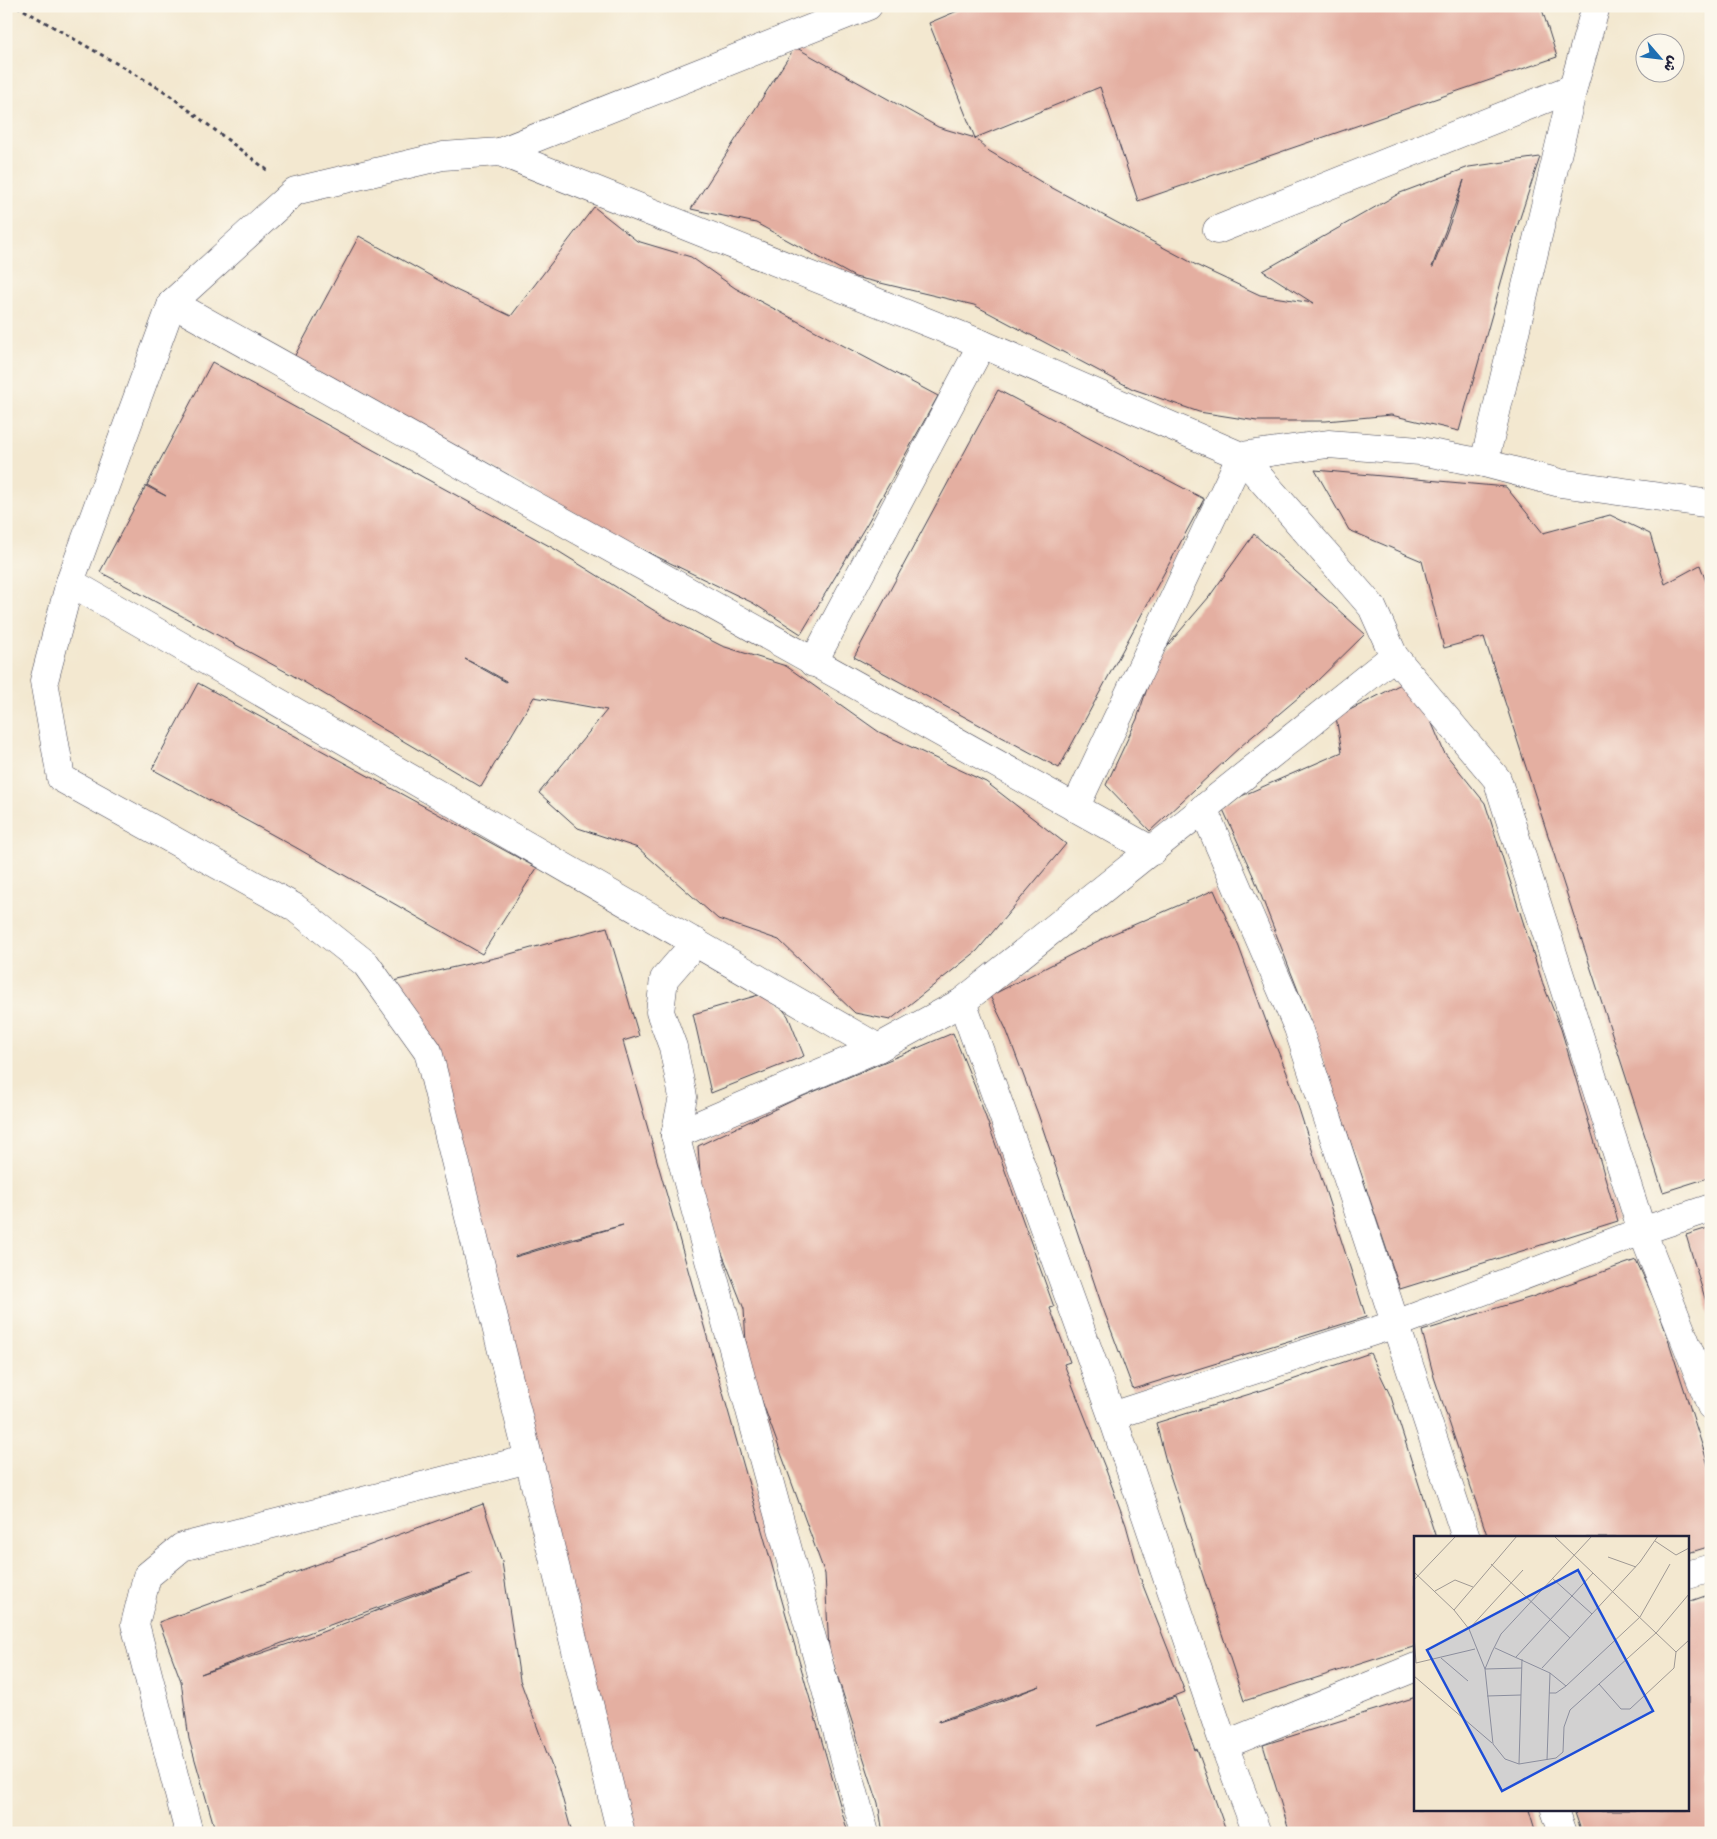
<svg xmlns="http://www.w3.org/2000/svg" width="1717" height="1839" font-family="Delius,'Playpen Sans Arabic',sans-serif">
<rect width="100%" height="100%" fill="#fbf7ec"/>
<filter id="ink" filterUnits="userSpaceOnUse"><feTurbulence type="fractalNoise" baseFrequency=".02" numOctaves="2"/><feDisplacementMap in="SourceGraphic" scale="10" xChannelSelector="R" yChannelSelector="G"/><feConvolveMatrix kernelMatrix="1 2 1 2 8 2 1 2 1" color-interpolation-filters="sRGB"/></filter>
<filter id="wash" filterUnits="userSpaceOnUse"><feTurbulence type="fractalNoise" baseFrequency=".0096" numOctaves="4" result="noise"/><feDisplacementMap in="SourceGraphic" scale="20" xChannelSelector="R" yChannelSelector="G"/><feGaussianBlur stdDeviation="1.12" result="paint"/><feColorMatrix in="noise" values="0 0 0 0 0 0 0 0 0 0 0 0 0 0 0 0 0 1.4 0 .05"/><feComposite in="paint" operator="in"/></filter>
<g filter="url(#wash)">
<rect width="100%" height="100%" fill="#f3e8d0"/>
<g id="blocks">
<g fill="#e4afa1" fill-rule="evenodd">
<path d="M969,6H1541L1557,57L1138,201L1100,87L975,138L989,151L1043,183L1198,266L1260,295L1313,303L1263,271L1400,193L1469,167L1540,157L1515,233L1459,431L1391,415L1326,421H1257L1199,412L1133,389L974,305L855,277L756,223L691,209L795,47L938,127L975,138L929,23ZM1464,180L1454,213L1433,267H1432Z"/>
<polygon points="594,207 637,241 691,257 735,288 938,396 868,522 801,634 753,603 633,545 293,359 359,236 456,290 511,316"/>
<path d="M212,362L553,548L663,616L722,646L786,666L879,732L986,782L1066,844L977,951L890,1020L855,1013L779,940L718,919L638,848L578,828L539,793L607,710L534,697L481,787L292,675L100,572L146,486L166,496L147,485ZM465,659L487,670L506,681V682Z"/>
<polygon points="998,390 1204,499 1059,768 854,657"/>
<polygon points="1315,470 1506,487 1543,533 1610,515 1650,534 1665,584 1700,565 1711,595 1711,1177 1663,1192 1484,637 1444,648 1422,561 1349,530"/>
<polygon points="1254,534 1365,634 1312,686 1241,746 1150,831 1106,785 1137,719 1157,658 1209,597"/>
<polygon points="1413,678 1444,752 1485,803 1543,984 1561,1029 1618,1221 1400,1289 1308,1016 1255,880 1221,805 1342,752 1336,717"/>
<polygon points="198,683 537,868 482,954 295,847 152,769"/>
<polygon points="1214,890 1239,947 1270,1032 1289,1078 1366,1317 1133,1389 1101,1303 1038,1114 1006,1029 990,996 1108,936"/>
<path d="M607,927L639,1036L623,1041L848,1833H626L430,1100L393,981L499,957ZM623,1225L515,1257V1256L563,1241Z"/>
<polygon points="769,992 788,1016 804,1056 711,1093 693,1014"/>
<path d="M953,1033L975,1087L1054,1307L1050,1308L1070,1362L1064,1364L1106,1470L1126,1525L1142,1583L1185,1692L1097,1726L1175,1697L1195,1750L1197,1749L1227,1833H883L878,1803L829,1650L825,1574L747,1360L744,1309L702,1202L698,1146L794,1100ZM1040,1686L999,1702L939,1722V1721Z"/>
<polygon points="1711,1227 1711,1315 1710,1315 1686,1235"/>
<polygon points="1636,1260 1657,1305 1704,1451 1711,1476 1711,1546 1688,1553 1688,1538 1488,1538 1434,1377 1422,1331 1532,1297"/>
<polygon points="1370,1353 1391,1397 1436,1538 1416,1538 1416,1646 1244,1701 1168,1469 1156,1423 1266,1389"/>
<path d="M483,1504L502,1562L520,1680L559,1786L572,1833H216L189,1739L181,1681L159,1622ZM473,1573L317,1634L201,1674L316,1630Z"/>
<polygon points="1711,1594 1711,1833 1582,1833 1574,1810 1688,1810 1688,1602"/>
<polygon points="1416,1697 1416,1810 1529,1810 1536,1833 1290,1833 1263,1745"/>
</g>
</g>
</g>
<g filter="url(#ink)">
<use href="#blocks" fill-opacity="0" stroke="#414051" stroke-width="1"/>
<g fill="none" stroke-linecap="round" stroke-linejoin="round">
<defs>
<g id="minor">
<polyline points="500,152 868,6"/>
<polyline points="1217,230 1573,88"/>
<polyline points="172,303 1153,851"/>
<polyline points="1241,456 1328,444 1420,451 1484,463 1560,483 1711,504"/>
<polyline points="1484,463 1573,88 1596,6"/>
<polyline points="70,582 878,1048 962,1002 1394,656"/>
<polyline points="813,663 982,344"/>
<polyline points="1075,808 1241,456"/>
<polyline points="1203,808 1298,1028 1466,1538"/>
<polyline points="696,942 664,979 660,1012 673,1047 683,1097 675,1135 865,1833"/>
<polyline points="962,1002 1112,1416 1224,1745 1257,1833"/>
<polyline points="675,1135 878,1048"/>
<polyline points="1112,1416 1396,1324 1642,1231 1711,1208"/>
<polyline points="1688,1575 1711,1568"/>
<polyline points="1224,1745 1416,1667"/>
<polyline points="1555,1810 1563,1833"/>
<polyline points="189,1833 135,1624 147,1576 182,1547 529,1459"/>
<polyline points="621,1833 428,1051 366,964 294,907 61,778 44,681 70,582 172,303 295,191 443,156 500,152 982,344 1241,456 1372,607 1394,656 1497,779 1642,1231 1711,1406"/>
</g>
</defs>
<use href="#minor" stroke="#414051" stroke-width="29"/>
<polyline stroke="#414051" stroke-width="3" stroke-dasharray="4 4" stroke-linecap="butt" points="17,6 164,91 267,170"/>
<use href="#minor" stroke="#fff" stroke-width="28"/>
</g>
</g>
<g transform="translate(1414 1536)">
<rect width="275" height="275" fill="#f3e8d0"/>
<path fill="none" stroke="#9f9994" stroke-width="1" d="M140,0L262,116M178,0L87,98L78,116L71,133L79,208L91,223L105,228L142,222L149,216L150,191L156,174L243,96L275,58M241,5L262,19L275,12M194,21L222,31M77,28L156,102M0,36L40,74L55,93L71,133M138,42L178,78M0,44L42,0M21,55L41,44L59,51M40,74L103,0M55,93L109,34M0,99L2,127L61,113M81,112L136,137L133,224M102,121L179,37M27,122L54,145M128,132L226,26L244,0M71,133L108,132M136,137L152,150M0,140L78,207M185,148L207,173H216L260,132L262,116L275,104M135,157H142L152,150L226,81L256,28M73,160L107,159M105,228L108,123"/>
<path fill="#1d4ed8" fill-opacity="0.15" stroke="#1d4ed8" stroke-width="2.5" d="M164,34L239,175L88,255L13,114Z"/>
<rect width="275" height="275" fill="none" stroke="#22223b" stroke-width="2.5"/>
</g>
<rect width="1717" height="1839" fill="none" stroke="#fbf7ec" stroke-width="25"/>
<g transform="translate(1660 58) rotate(118)"><circle r="24" fill="#fbf7ec" stroke="#a4a2a5"/>
<path d="M0-4L9 19L0 12L-9 19Z" fill="#1f6fb2"/>
<text y="-8" font-size="14" font-weight="bold" text-anchor="middle" fill="#22223b">ش</text>
</g>
</svg>
